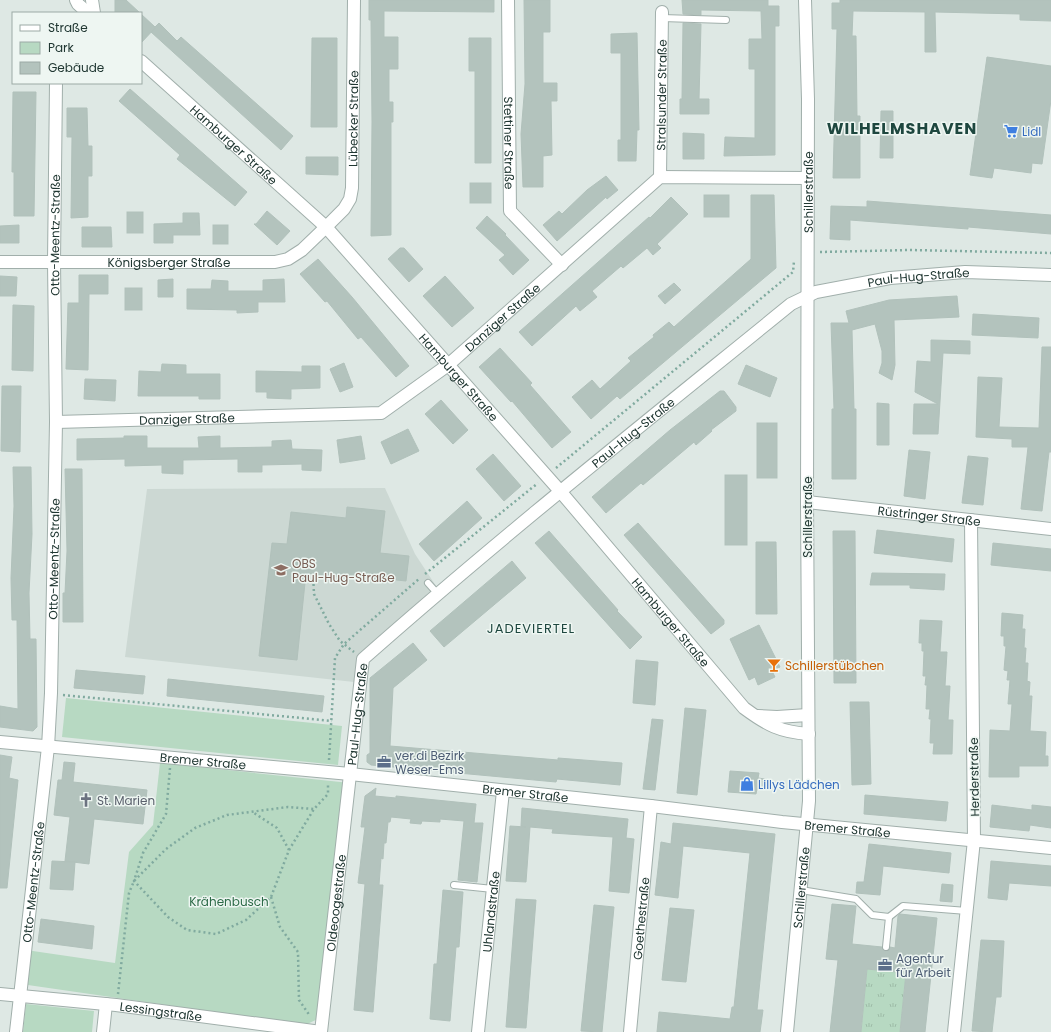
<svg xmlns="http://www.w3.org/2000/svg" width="1051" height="1032" font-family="Poppins,sans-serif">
<defs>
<pattern id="grass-tufts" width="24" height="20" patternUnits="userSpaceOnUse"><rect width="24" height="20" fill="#b7d9c2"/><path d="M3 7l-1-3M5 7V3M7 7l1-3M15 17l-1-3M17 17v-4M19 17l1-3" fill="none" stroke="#9dbba7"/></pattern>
</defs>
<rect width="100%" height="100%" fill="#dee8e4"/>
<polygon fill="#ccd8d3" points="385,488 415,554 436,586 358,656 354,682 125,657 147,489"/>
<polygon fill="url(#grass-tufts)" points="867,969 906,973 900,1032 861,1032"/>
<g fill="#b7d9c2">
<polygon points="66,698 342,726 338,765 62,737"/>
<polygon points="160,763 350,783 322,1017 305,1025 21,984 26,950 115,963 129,852 153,825"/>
<polygon points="26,1004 94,1011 92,1032 23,1032"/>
</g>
<g fill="#b3c3bd" stroke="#b1c1bb">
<polygon points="115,0 126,0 140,13 115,13"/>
<polygon points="369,0 494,0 494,12 384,11 384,37 398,37 398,69 389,69 389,102 393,102 393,122 391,122 391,235 371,236 372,122 371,20 369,20"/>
<polygon points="524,0 550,0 550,32 543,32 543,83 557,83 557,101 551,101 552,155 543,156 543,187 523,187 521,134 525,84"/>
<polygon points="682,0 768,0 768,6 779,6 779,26 775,26 775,155 724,156 725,137 755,138 755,69 749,69 749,39 762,39 761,11 701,10 701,15 683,14"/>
<polygon points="840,0 1051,0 1051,21 1020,20 1020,14 935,12 936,52 925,52 925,12 853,11 852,36 856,36 857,116 860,116 860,178 833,178 837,29 832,29 832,3 840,3"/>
<polygon points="141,14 155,27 159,23 177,41 181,37 293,136 281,150 151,32 155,28 141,43"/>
<polygon points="683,23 701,24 699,99 709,99 709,114 680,114 680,99 682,99"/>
<polygon points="637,33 639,130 637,130 636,161 618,161 618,140 621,140 621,53 611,53 611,34"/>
<polygon points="312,38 337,38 337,127 311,127"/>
<polygon points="469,38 491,38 491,163 475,163 475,71 469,71"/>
<polygon points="987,57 1051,66 1051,100 1042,164 1032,163 1031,173 994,168 992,178 970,175"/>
<polygon points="130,89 247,192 235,206 177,159 180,155 119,101"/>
<polygon points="13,92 36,92 34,216 14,216 14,172 12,172"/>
<polygon points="67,108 87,108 88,146 92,146 92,176 88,176 88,217 71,218 72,137 67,137"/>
<polygon points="881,111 893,111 893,158 880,158"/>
<polygon points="683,133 704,134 704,159 683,159"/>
<polygon points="306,157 338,157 338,175 306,174"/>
<polygon points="606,176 618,190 607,199 606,197 557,241 543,225 559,211 562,214 587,190"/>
<rect x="470" y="183" width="21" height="20"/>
<rect x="704" y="195" width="25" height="22"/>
<polygon points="751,195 774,195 776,268 620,399 617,396 591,419 572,397 592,380 600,389 631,361 628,358 654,337 653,335 669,322 674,327 751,259"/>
<polygon points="671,197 688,214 657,244 661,248 653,255 647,248 623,268 621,266 592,291 597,297 580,311 576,306 532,346 519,332 649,217 650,218"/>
<polygon points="867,201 1051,215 1051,234 968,227 968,229 850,220 850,240 830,239 831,206 867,207"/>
<polygon points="267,211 290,231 277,245 254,224 256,224"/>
<rect x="127" y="212" width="16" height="21"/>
<polygon points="183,213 199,213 200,235 173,235 173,243 154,243 154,224 183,223"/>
<polygon points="487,216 506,234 505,235 529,260 513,275 499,260 505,255 476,228"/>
<polygon points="19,225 19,243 0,243 0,226"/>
<rect x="213" y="225" width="15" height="19"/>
<polygon points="82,227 111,227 112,247 82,247"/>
<polygon points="400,248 404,248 423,269 409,282 388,259"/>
<polygon points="318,259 352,297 409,366 396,377 361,337 358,339 327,301 325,302 300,274"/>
<polygon points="79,275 108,275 108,294 89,294 88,370 66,369 68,303 79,303"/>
<polygon points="0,276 17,277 16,296 0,296"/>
<polygon points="445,276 474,308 452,327 423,296"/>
<polygon points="173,279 173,297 158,297 158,280"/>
<polygon points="284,279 285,302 258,302 258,312 237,313 237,310 187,309 187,289 211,289 212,280 228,281 228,291 263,291 263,280"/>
<polygon points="674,283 681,290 665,304 658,296"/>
<rect x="125" y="288" width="17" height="22"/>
<polygon points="957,296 959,317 894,320 895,365 892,380 879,373 882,363 882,351 875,324 852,330 854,409 856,409 856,479 832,479 832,409 834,409 831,323 849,323 846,311 889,300"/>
<polygon points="13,305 34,306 33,371 12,370"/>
<polygon points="973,314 1039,318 1038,338 972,335"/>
<polygon points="931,340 970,341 970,354 943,353 938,434 913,434 914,404 938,404 915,392 917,361 931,362"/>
<polygon points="1042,347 1051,347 1051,452 1049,452 1042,511 1021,509 1028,447 1012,447 1012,439 976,437 978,377 1002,378 999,427 1039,428"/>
<polygon points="500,348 532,383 530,385 571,432 552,448 512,401 511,402 479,367"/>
<polygon points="344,363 353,387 340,392 330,369"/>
<polygon points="162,364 186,365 186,374 220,374 220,399 199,399 199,396 138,396 139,371 161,372"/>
<polygon points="746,365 777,378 770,397 738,384"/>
<polygon points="302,366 320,366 320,388 291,389 291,399 267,398 267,392 256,392 256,371 302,372"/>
<polygon points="85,379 116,380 115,401 84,399"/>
<polygon points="2,386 21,386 20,452 1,451"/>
<polygon points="720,391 724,391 736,407 736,411 711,430 712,431 696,445 694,442 643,485 641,483 606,513 592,497 670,430"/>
<polygon points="441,400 468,430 453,444 425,414"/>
<polygon points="877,403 889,404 889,445 877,445"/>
<rect x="757" y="423" width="20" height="55"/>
<polygon points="408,429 419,451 391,464 381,442"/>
<polygon points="124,436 147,436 147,448 199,448 198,437 220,436 220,448 272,447 272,441 291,440 292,449 322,450 321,471 302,470 302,464 262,465 262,472 238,472 238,459 183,460 183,474 162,473 162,465 125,466 125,459 77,460 77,439 124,438"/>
<polygon points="361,436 365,459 340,463 337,440"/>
<polygon points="909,450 930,452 925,499 904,496"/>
<polygon points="493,454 521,486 504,501 476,469"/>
<polygon points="968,456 988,458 983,505 962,503"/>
<polygon points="13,467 31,467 32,534 29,593 30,639 36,639 37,727 33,731 0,727 0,706 18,709 17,620 12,620 11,578 14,506"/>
<polygon points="65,469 82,469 83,622 63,622 63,593 65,593 67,551"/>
<rect x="725" y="475" width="22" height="70"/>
<polygon points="467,501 482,518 434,561 419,544"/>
<polygon points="347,507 385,511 380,553 409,556 406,581 378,578 377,581 306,573 297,660 259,656 272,543 287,544 291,512 346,518"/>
<polygon points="638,523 724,620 724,624 711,634 624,535"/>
<polygon points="877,530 954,539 952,562 874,553"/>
<polygon points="549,531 618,610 617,611 642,637 630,649 535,543"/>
<polygon points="833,531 855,531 856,683 834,683"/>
<polygon points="756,542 776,542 777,614 756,614"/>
<polygon points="993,543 1051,549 1051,571 991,565"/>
<polygon points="512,561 526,578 444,647 430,631"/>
<polygon points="872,573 945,574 944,590 910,588 910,585 870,585"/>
<polygon points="1002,613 1023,615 1022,629 1025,629 1024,648 1026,648 1025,663 1028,663 1027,681 1030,682 1029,696 1032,696 1030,731 1046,732 1045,756 1048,756 1048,766 1019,766 1019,777 989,777 990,730 1010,731 1012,704 1008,704 1010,680 1007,680 1008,671 1004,670 1006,646 1004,646 1004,636 1001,636"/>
<polygon points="920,620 942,621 940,652 947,652 945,686 950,686 948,720 953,720 952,754 933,754 934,743 930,743 931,719 929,719 930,709 926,709 927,685 925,685 926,676 923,676 924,651 922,651 922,643 919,643"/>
<polygon points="759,625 780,667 772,671 775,677 758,685 755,677 749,680 730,639"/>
<polygon points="413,643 427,660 393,688 390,746 558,760 558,758 622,763 620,785 557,779 556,782 371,765 367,762 367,755 370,753 370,678"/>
<polygon points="636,660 658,662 655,705 633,703"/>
<polygon points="76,670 145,676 143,694 74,688"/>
<polygon points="168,679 324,696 322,712 167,696"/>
<polygon points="850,702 869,702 871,784 852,785"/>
<polygon points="685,708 706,710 697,795 677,793"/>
<polygon points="652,719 663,720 655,790 643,789"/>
<polygon points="0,755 12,757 9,778 18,780 7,888 0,888"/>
<polygon points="64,762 75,763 73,782 147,790 143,824 94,819 89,864 65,861 70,817 54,815 58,780 62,780"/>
<polygon points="730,771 759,773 758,778 765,779 765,789 757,789 756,794 728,792"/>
<polygon points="376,788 375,796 396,798 396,796 476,804 474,823 483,823 477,882 458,880 464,821 440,819 440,822 422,821 421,824 410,823 411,819 391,817 390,822 388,822 386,843 384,843 383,859 381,858 379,885 383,885 373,1012 354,1010 365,884 358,883 365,827 361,827 365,796"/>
<polygon points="865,795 948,802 946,821 864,814"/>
<polygon points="992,805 1032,810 1032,805 1051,807 1051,828 1030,825 1029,831 990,827"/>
<polygon points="522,808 628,819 626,838 634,839 629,893 609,891 613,837 552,833 553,829 530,827 526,882 506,881 510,826 526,827 521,826"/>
<polygon points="673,823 775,834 757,1010 763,1010 760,1032 657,1032 659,1012 730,1019 732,1007 734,1007 750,853 683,846 678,898 655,895 661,842 671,844"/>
<polygon points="869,844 951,853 949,873 883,866 880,895 856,893 857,882 864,882"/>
<polygon points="52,861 75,862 73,890 50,889"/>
<polygon points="991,861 1051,866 1051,886 1009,883 1007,900 988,898"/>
<polygon points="942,884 953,885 952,902 940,901"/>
<polygon points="443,890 463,892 459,947 456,947 450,1021 430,1019 434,964 437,964"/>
<polygon points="516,899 536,900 526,1028 506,1027"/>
<polygon points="832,904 856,906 852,944 882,947 885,951 890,947 895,948 898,916 900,914 937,918 925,1032 900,1032 906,973 867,969 861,1032 830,1032 838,960 826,959"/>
<polygon points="594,905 614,907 602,1032 581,1031"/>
<polygon points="670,908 694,910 686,982 662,980"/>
<polygon points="41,919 94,926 92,949 38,942"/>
<polygon points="981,940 1004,941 1001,997 996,997 992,1032 972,1031"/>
</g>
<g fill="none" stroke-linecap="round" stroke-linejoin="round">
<defs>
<g id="lane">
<polyline points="662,18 726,20"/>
<polyline points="428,583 437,593"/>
<polyline points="454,885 493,889"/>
<polyline points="801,890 856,899 872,915 889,917 903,906 967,911"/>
<polyline points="886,947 889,917"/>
</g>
<g id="street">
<polyline points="76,0 78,4 88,13"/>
<polyline points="92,0 94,13"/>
<path id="s1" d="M508,0L510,211L562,265"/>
<path id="s2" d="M141,61L326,227L560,491L744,708C767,725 780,732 809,734"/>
<path id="s3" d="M660,177L662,12"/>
<path id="s4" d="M0,262H275L288,259L302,250L326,227L344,209L350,199L352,188L354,0"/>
<path id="s5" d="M56,422L381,413L448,365L660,177L808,178"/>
<path id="s6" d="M807,502L1051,529"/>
<polyline points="758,716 777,717 808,715"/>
<path id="s7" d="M0,742L350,774L651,806L782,822L1051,848"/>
<path id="s8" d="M0,994L116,1005L321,1032"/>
<path id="s9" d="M16,1032L48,747L51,693L56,422L54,262L56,83"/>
<polyline points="103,1032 106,1004"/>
<path id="s10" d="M321,1032L363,659C502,536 647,421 791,304L816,292L890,278L965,272L1051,275"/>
<path id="s11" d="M478,1032L503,791"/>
<path id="s12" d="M630,1032L651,806"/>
<path id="s13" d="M787,1032L809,801L807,502L808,99L805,0"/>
<polyline points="954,1032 974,840 971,520"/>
</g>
</defs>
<use href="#lane" stroke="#a1afab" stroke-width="8"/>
<use href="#street" stroke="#a1afab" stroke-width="14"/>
<g stroke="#80aa9f" stroke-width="2.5" stroke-dasharray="2 3" stroke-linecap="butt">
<polyline points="820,252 910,250 1051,253"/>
<polyline points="556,468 793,272 794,261"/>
<polyline points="313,574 314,594 329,624 340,641 354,652"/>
<polyline points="425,574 538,483"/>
<polyline points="63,695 332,721"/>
<polyline points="329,760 335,658 344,644 420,578"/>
<polyline points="170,768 166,814 143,853 134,881 168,917 187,930 216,934 246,920 271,897 289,850 277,828 254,813"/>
<polyline points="289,850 314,809 328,794 328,783"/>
<polyline points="271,897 280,927 298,952 299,1000 310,1016"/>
<polyline points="118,994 129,893 134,881 166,849 195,828 227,815 288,807 314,809"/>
</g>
<use href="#lane" stroke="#fff" stroke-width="6"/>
<use href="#street" stroke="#fff" stroke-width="12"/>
</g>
<defs>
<symbol id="supermarket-bare" viewBox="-9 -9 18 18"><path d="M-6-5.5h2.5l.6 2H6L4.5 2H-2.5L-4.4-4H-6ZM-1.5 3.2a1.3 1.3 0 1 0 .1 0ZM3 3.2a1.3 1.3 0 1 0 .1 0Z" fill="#3f7fe0" stroke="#eef6f2" stroke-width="2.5" paint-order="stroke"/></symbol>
<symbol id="school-bare" viewBox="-9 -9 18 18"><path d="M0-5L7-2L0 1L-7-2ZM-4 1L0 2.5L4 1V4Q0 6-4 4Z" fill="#8d6e63" stroke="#eef6f2" stroke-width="2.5" paint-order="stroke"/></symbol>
<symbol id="bar-bare" viewBox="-9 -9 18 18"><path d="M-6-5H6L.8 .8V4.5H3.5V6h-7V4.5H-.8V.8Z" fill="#e8710a" stroke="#eef6f2" stroke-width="2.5" paint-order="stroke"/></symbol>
<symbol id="office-bare" viewBox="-9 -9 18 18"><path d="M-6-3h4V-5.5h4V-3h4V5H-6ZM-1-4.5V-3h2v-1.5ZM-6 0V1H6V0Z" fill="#5c6f8a" stroke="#eef6f2" stroke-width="2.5" paint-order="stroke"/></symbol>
<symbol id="shop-bare" viewBox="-9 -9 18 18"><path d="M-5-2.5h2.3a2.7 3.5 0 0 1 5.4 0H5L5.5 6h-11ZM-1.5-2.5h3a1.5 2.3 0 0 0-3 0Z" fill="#3f7fe0" stroke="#eef6f2" stroke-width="2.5" paint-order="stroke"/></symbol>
<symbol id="church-bare" viewBox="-9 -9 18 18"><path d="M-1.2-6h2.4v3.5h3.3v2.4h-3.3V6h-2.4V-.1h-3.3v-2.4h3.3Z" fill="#6b7280" stroke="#eef6f2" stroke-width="2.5" paint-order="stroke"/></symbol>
</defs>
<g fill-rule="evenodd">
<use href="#supermarket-bare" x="1001" y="121" width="20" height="20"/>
<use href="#school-bare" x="271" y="560" width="20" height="20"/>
<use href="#bar-bare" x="764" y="655" width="20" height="20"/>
<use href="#office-bare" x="374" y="752" width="20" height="20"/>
<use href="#shop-bare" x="737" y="774" width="20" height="20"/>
<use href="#church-bare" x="76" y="790" width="20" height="20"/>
<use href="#office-bare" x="875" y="955" width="20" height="20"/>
</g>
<g text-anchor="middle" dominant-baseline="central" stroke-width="3" stroke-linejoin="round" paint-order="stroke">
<g font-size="12" fill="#203732" stroke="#eef6f2">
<text stroke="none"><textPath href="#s3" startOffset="82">Stralsunder Straße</textPath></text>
<text stroke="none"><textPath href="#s4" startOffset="456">Lübecker Straße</textPath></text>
<text stroke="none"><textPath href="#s1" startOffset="143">Stettiner Straße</textPath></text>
<text stroke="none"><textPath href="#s2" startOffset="125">Hamburger Straße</textPath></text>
<text stroke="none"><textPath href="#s13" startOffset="841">Schillerstraße</textPath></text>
<text stroke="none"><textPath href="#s9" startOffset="799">Otto-Meentz-Straße</textPath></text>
<text stroke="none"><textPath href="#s4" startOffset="169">Königsberger Straße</textPath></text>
<text stroke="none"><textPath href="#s10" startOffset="1063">Paul-Hug-Straße</textPath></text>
<text stroke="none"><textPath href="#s5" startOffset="480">Danziger Straße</textPath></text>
<text stroke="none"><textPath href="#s2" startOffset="449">Hamburger Straße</textPath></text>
<text stroke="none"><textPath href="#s5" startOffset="131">Danziger Straße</textPath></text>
<text stroke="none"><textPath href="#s10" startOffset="728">Paul-Hug-Straße</textPath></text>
<text stroke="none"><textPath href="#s6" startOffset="123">Rüstringer Straße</textPath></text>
<text transform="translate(807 517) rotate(-90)">Schillerstraße</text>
<text stroke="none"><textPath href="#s9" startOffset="475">Otto-Meentz-Straße</textPath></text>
<text stroke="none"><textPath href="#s2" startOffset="773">Hamburger Straße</textPath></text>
<text stroke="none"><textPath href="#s10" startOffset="320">Paul-Hug-Straße</textPath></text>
<text stroke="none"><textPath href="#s7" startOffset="204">Bremer Straße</textPath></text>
<text transform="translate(974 777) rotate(-91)">Herderstraße</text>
<text stroke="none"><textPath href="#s7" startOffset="528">Bremer Straße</textPath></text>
<text stroke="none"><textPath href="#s7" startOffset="852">Bremer Straße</textPath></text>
<text stroke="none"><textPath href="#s9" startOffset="151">Otto-Meentz-Straße</textPath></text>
<text stroke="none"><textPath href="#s13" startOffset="145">Schillerstraße</textPath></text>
<text stroke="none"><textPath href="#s10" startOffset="130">Oldeoogestraße</textPath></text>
<text stroke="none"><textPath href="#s11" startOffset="121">Uhlandstraße</textPath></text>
<text stroke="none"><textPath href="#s12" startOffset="114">Goethestraße</textPath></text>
<text stroke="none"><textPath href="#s8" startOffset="162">Lessingstraße</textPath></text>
</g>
<g font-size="12" fill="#366cbe" stroke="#eef6f2" text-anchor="start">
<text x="1022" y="131">Lidl</text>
<text x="758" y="784">Lillys Lädchen</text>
</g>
<g font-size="12" fill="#785e54" stroke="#eef6f2" text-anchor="start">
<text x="292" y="563">OBS<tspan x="292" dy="14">Paul-Hug-Straße</tspan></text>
</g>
<g font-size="12" fill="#c56008" stroke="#eef6f2" text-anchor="start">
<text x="785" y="665">Schillerstübchen</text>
</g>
<g font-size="12" fill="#4e5e75" stroke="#eef6f2" text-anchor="start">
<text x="395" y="755">ver.di Bezirk<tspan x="395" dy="14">Weser-Ems</tspan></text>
<text x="896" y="958">Agentur<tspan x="896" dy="14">für Arbeit</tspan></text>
</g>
<g font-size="12" fill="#5b616d" stroke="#eef6f2" text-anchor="start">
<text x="97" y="800">St. Marien</text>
</g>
<g font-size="12" fill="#2d6b48" stroke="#eef6f2">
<text x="229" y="901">Krähenbusch</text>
</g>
<g font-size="13" letter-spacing="1" fill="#1e473f" stroke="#eef6f2">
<text x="531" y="628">JADEVIERTEL</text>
</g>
<g font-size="16" font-weight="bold" letter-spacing="1" fill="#1e473f" stroke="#eef6f2">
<text x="902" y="128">WILHELMSHAVEN</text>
</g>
</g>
<rect x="12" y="12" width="130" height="72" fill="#eef6f2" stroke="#9caaa5"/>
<rect x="20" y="25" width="20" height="6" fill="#ffffff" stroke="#9caaa5"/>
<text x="48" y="32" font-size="12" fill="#203732">Straße</text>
<rect x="20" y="42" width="20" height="12" fill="#b7d9c2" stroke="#9caaa5"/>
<text x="48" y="52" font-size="12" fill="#203732">Park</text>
<rect x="20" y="62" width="20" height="12" fill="#b3c3bd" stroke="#9caaa5"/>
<text x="48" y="72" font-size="12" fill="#203732">Gebäude</text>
</svg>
